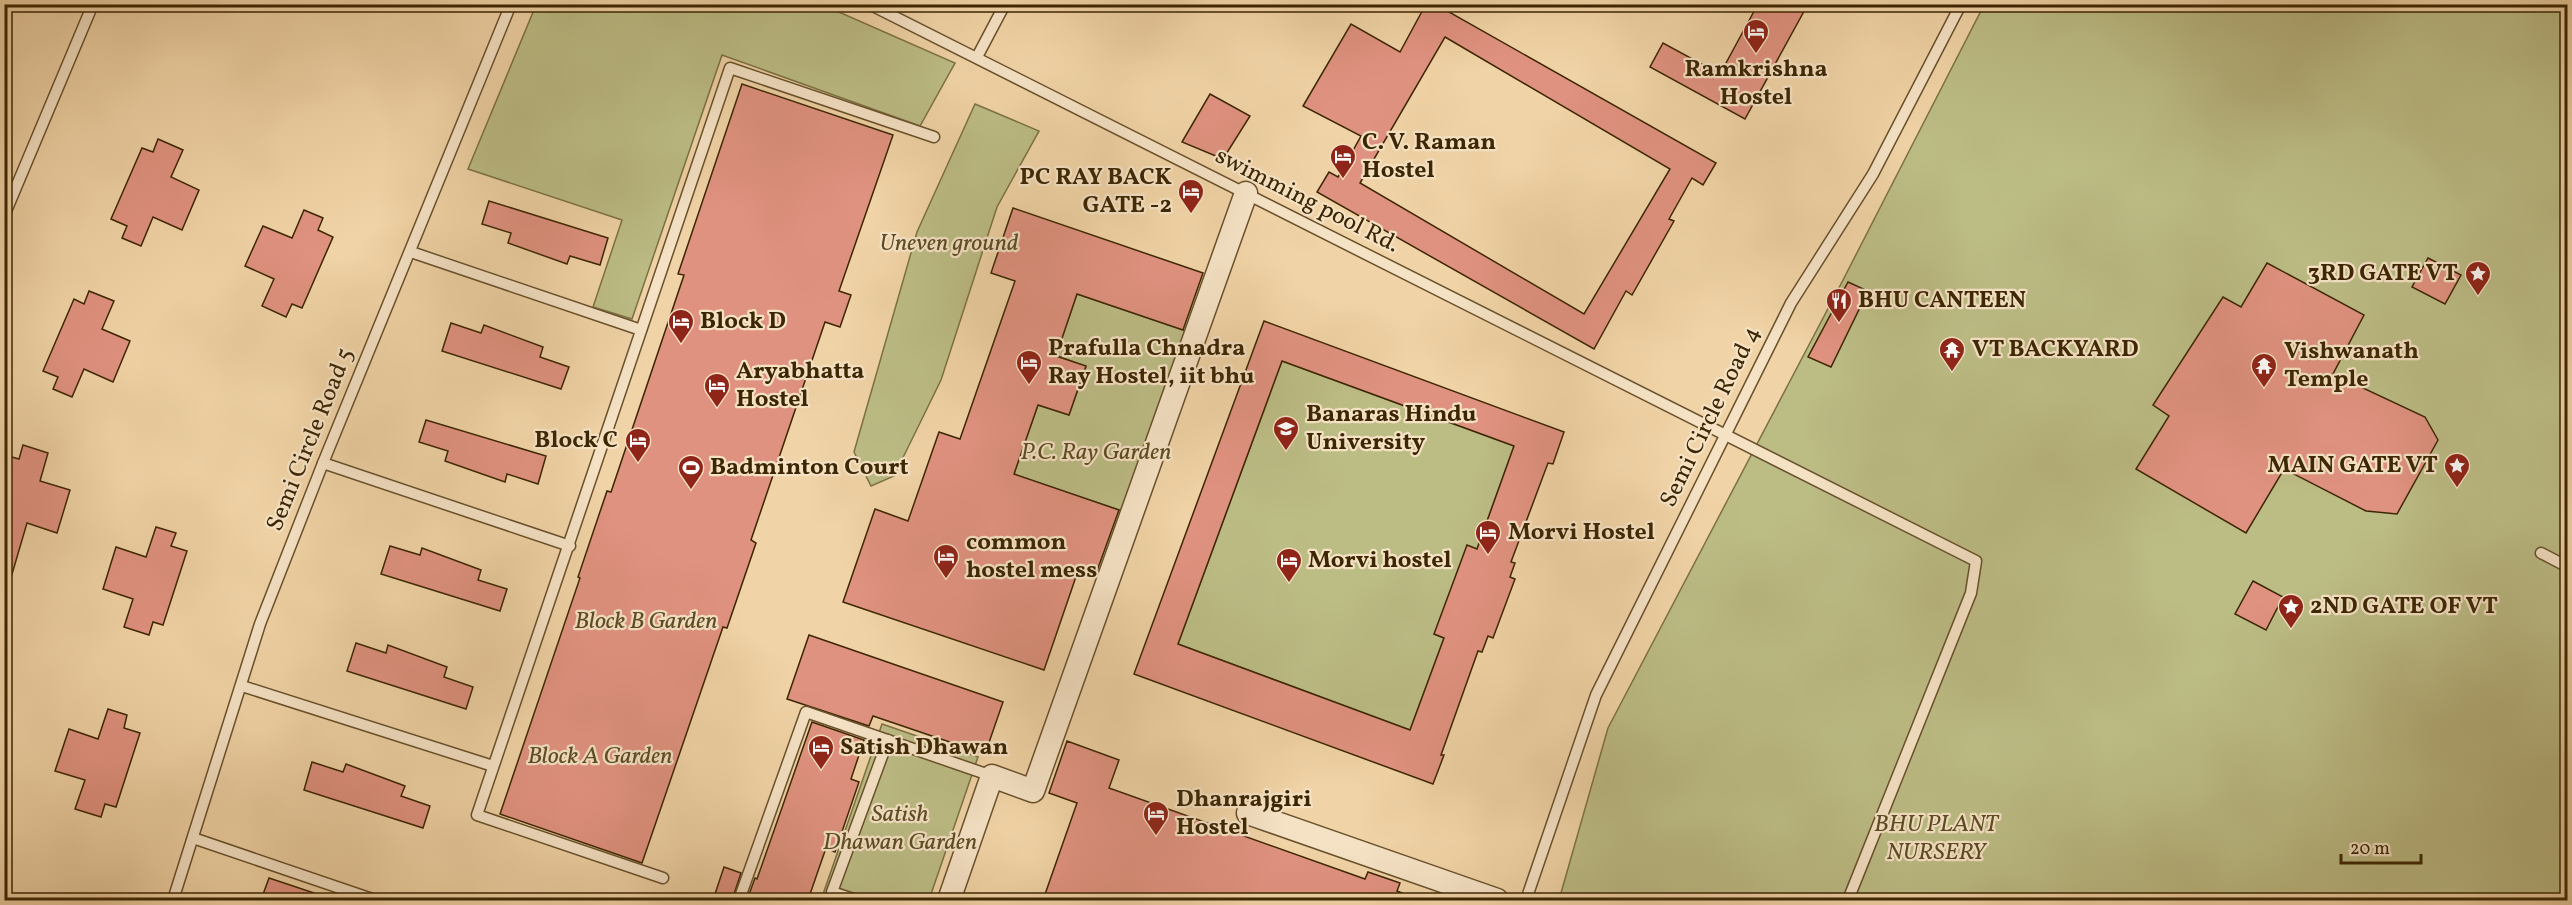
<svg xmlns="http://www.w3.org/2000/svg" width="2572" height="905" font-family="Vollkorn,serif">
<rect width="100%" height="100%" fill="#f0d3a6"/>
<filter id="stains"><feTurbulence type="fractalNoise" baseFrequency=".00333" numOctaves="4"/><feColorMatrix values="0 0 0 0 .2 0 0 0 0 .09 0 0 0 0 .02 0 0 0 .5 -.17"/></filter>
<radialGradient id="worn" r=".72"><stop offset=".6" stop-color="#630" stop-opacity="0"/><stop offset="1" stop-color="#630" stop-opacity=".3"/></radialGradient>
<g fill="#bcbc85" stroke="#7c7144" stroke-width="1.5">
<polygon points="536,5 823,5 955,63 920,126 722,55 632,319 593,307 622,220 468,169"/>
<polygon points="1984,5 2567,5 2567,900 1559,900 1608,728 1843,280"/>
<polygon points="975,104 1039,131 997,207 941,380 894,476 871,486 854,452 917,232"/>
<polygon points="1077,294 1189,332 1125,512 1014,474 1038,405 1069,415 1086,367 1056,355"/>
<polygon points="1282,361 1514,446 1477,549 1434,634 1444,638 1410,730 1178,644"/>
<polygon points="882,724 978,757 929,900 821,900"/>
</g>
<g fill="#e09280" stroke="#3c2602" stroke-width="1.5" fill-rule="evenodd">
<path d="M1426,4H1435L1716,163L1703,185L1692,178L1669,219L1674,221L1632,295L1626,291L1594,349L1317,192L1329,172L1338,177L1361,136L1303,106L1351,24L1400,52ZM1445,37L1670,169L1584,314L1360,183Z"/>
<polygon points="1758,4 1808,4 1745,119 1650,67 1663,43 1720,74"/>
<polygon points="742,84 893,135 839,291 851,295 840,327 825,322 751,540 756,543 727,628 723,627 642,863 500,814 580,578 578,577 607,491 611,492 684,275 678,274"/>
<polygon points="1210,94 1250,116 1223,159 1182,142"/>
<polygon points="158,139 183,150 171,177 199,190 182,230 153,217 141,246 122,238 127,226 111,219 142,148 153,152"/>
<polygon points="489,201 608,238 600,265 570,256 567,264 508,243 511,233 482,224"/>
<polygon points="1013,208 1203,273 1183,330 1077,294 1056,356 1086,366 1069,415 1038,405 1014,474 1119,510 1097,571 1080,565 1044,670 843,602 875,509 908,521 939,432 960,439 1015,281 991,273"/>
<polygon points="304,210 323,218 318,230 333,237 302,308 292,304 286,317 262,306 274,279 245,266 263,226 292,238"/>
<polygon points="2428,258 2461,275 2445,304 2412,287"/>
<polygon points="2267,263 2364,315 2333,374 2425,417 2438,440 2397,514 2366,511 2284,469 2246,533 2136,469 2169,416 2153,405 2223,297 2241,307"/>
<polygon points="1848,282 1868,291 1831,367 1808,357"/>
<polygon points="89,291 114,301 102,329 130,341 113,382 84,369 72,397 53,389 58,377 43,371 74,299 84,304"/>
<path d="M1264,321L1564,432L1553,464L1548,463L1511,562L1515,563L1510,577L1515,579L1493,638L1488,636L1482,652L1478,651L1441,755H1444L1433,784L1134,674ZM1282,361L1514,446L1477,549L1467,545L1434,634L1444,638L1410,730L1178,644Z"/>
<polygon points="451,323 481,333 484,325 543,347 540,357 569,367 561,389 442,351"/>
<polygon points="426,420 546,456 538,484 507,474 505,482 445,461 448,451 419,442"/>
<polygon points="23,445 48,453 40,481 70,490 57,533 27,523 10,581 4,580 4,468 8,456 19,459"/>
<polygon points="156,527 176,533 171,546 187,551 163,625 153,622 149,635 124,627 133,599 103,589 116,547 146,557"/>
<polygon points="390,546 420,555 422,548 481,570 478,580 507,589 500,611 381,574"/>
<polygon points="2253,581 2283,597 2266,630 2235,614"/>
<polygon points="809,635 1003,702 985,754 873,716 869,726 787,699"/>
<polygon points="356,643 386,653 388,645 447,667 444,677 473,687 466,709 347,671"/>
<polygon points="108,709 127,715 124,728 140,733 116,807 105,804 101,817 75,809 85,780 55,771 69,729 98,739"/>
<polygon points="812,722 864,740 851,779 859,782 835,852 826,848 809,897 810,900 747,900 755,878 757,879"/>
<polygon points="1067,741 1119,760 1109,788 1365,879 1368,872 1400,883 1397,891 1415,898 1415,900 1043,900 1077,803 1049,793"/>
<polygon points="312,762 343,772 346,764 405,786 401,796 430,806 423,828 304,790"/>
<polygon points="724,867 741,873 732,900 713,900"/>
<polygon points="269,878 326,897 325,900 261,900"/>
</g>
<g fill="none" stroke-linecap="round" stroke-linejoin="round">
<defs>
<g id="lane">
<polyline points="869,4 1976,561 1971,593 1848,900"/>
<polyline points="977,57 1005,4"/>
<polyline points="4,216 93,4"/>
<polyline points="411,252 641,330"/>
<polyline points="323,463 570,546"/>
<polyline points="2541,553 2568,567"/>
<polyline points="242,686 493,766"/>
<polyline points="193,838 375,900"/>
<polyline points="663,878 477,815 730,68 934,137"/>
<polyline points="173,900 260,624 323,463 511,4"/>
<polyline points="739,900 806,712 992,776"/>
<polyline points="856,900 832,892 888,740"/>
<polyline points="1526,900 1596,695 1791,303 1873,174 1961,4"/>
</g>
<g id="street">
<polyline points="1248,813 1497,900"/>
<polyline points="949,900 992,776 1033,791 1246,193"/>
</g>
</defs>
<use href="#lane" stroke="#69512b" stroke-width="13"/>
<use href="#street" stroke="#69512b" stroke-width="25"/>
<use href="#lane" stroke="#f5e2c5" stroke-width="10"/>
<use href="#street" stroke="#f5e2c5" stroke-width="22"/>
</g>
<defs>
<symbol id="hotel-pin" viewBox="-11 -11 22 30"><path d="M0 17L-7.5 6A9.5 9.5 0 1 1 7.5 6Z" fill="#8f2418" stroke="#f5e2c5"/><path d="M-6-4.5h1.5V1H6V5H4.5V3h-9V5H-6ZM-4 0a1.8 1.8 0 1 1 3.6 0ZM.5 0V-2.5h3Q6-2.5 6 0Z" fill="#fff"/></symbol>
<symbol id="sight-pin" viewBox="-11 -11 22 30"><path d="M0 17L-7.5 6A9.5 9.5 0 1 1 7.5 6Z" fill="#8f2418" stroke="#f5e2c5"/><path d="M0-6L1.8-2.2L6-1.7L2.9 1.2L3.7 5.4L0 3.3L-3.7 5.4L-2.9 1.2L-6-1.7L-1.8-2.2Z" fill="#fff"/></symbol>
<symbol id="restaurant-pin" viewBox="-11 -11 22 30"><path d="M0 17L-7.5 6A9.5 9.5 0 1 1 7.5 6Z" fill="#8f2418" stroke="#f5e2c5"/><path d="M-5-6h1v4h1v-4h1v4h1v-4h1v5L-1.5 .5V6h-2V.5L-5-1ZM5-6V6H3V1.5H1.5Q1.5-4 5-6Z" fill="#fff"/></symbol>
<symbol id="temple-pin" viewBox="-11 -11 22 30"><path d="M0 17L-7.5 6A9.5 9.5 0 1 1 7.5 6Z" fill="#8f2418" stroke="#f5e2c5"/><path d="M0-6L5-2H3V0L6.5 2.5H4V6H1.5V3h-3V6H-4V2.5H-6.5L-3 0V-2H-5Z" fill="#fff"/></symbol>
<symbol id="university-pin" viewBox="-11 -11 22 30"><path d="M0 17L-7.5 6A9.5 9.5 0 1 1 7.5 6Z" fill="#8f2418" stroke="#f5e2c5"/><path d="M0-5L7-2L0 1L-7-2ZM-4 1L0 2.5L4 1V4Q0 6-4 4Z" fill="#fff"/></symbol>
<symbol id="stadium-pin" viewBox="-11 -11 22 30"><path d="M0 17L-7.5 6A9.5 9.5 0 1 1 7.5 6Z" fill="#8f2418" stroke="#f5e2c5"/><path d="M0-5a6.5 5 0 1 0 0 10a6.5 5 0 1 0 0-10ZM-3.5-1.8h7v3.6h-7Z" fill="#fff"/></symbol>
</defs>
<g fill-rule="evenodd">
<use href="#hotel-pin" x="1741" y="17" width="30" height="40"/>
<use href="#hotel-pin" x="1328" y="142" width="30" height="40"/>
<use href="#hotel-pin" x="1176" y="177" width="30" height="40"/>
<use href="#sight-pin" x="2463" y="259" width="30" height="40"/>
<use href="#restaurant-pin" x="1824" y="286" width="30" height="40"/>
<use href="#hotel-pin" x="666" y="307" width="30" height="40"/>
<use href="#temple-pin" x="1937" y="335" width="30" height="40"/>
<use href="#hotel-pin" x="1014" y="348" width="30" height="40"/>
<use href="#temple-pin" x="2249" y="351" width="30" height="40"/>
<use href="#hotel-pin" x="702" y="371" width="30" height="40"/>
<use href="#university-pin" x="1271" y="414" width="30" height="40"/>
<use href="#hotel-pin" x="623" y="426" width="30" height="40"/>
<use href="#sight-pin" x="2442" y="451" width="30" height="40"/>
<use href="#stadium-pin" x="676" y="453" width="30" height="40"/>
<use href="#hotel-pin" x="1473" y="518" width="30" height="40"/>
<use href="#hotel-pin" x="931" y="542" width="30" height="40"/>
<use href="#hotel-pin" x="1274" y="546" width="30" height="40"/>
<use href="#sight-pin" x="2276" y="592" width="30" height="40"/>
<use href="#hotel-pin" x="806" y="733" width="30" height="40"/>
<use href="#hotel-pin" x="1141" y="799" width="30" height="40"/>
</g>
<g text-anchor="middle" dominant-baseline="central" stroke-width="4.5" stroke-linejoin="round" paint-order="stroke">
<g font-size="24" font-weight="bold" fill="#3c2602" stroke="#f5e2c5" text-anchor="start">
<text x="1756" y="70" text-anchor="middle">Ramkrishna<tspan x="1756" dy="28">Hostel</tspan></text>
<text x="1362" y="143">C. V. Raman<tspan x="1362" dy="28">Hostel</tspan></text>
<text x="1172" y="178" text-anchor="end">PC RAY BACK<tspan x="1172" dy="28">GATE -2</tspan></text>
<text x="2458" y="274" text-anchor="end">3RD GATE VT</text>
<text x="1858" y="301">BHU CANTEEN</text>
<text x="700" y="322">Block D</text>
<text x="1048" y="349">Prafulla Chnadra<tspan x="1048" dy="28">Ray Hostel, iit bhu</tspan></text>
<text x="1972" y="350">VT BACKYARD</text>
<text x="2284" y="352">Vishwanath<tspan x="2284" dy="28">Temple</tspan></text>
<text x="736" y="372">Aryabhatta<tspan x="736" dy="28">Hostel</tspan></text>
<text x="1306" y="415">Banaras Hindu<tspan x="1306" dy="28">University</tspan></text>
<text x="618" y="441" text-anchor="end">Block C</text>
<text x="2438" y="466" text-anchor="end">MAIN GATE VT</text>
<text x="710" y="468">Badminton Court</text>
<text x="1508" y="533">Morvi Hostel</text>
<text x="966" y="543">common<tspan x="966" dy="28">hostel mess</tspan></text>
<text x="1308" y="561">Morvi hostel</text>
<text x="2310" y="607">2ND GATE OF VT</text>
<text x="840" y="748">Satish Dhawan</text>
<text x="1176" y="800">Dhanrajgiri<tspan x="1176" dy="28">Hostel</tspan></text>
</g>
<g font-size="24" fill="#3c2602" stroke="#f5e2c5">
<text transform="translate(1307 201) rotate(27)">swimming pool Rd.</text>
<text transform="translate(1711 417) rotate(-64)">Semi Circle Road 4</text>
<text transform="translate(311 440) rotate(-68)">Semi Circle Road 5</text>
</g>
<g font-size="24" font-style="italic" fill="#5c4c23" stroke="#f5e2c5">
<text x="949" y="244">Uneven ground</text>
<text x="1096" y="453">P.C. Ray Garden</text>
<text x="646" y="622">Block B Garden</text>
<text x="600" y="757">Block A Garden</text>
<text x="900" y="815">Satish<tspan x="900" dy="28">Dhawan Garden</tspan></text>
<text x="1936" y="825">BHU PLANT<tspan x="1936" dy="28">NURSERY</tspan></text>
</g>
</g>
<rect width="2572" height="905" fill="none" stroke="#f0d3a6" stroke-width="24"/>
<rect x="6" y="6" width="2560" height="893" fill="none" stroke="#3c2602" stroke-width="3"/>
<rect x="12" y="12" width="2548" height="881" fill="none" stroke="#3c2602" stroke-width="1.5"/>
<path d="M2341 854v9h80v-9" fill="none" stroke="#3c2602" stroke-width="3"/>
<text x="2350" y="854" font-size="18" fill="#3c2602" stroke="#f5e2c5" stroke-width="4.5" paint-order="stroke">20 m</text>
<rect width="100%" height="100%" filter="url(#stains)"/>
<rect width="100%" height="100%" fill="url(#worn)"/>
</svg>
